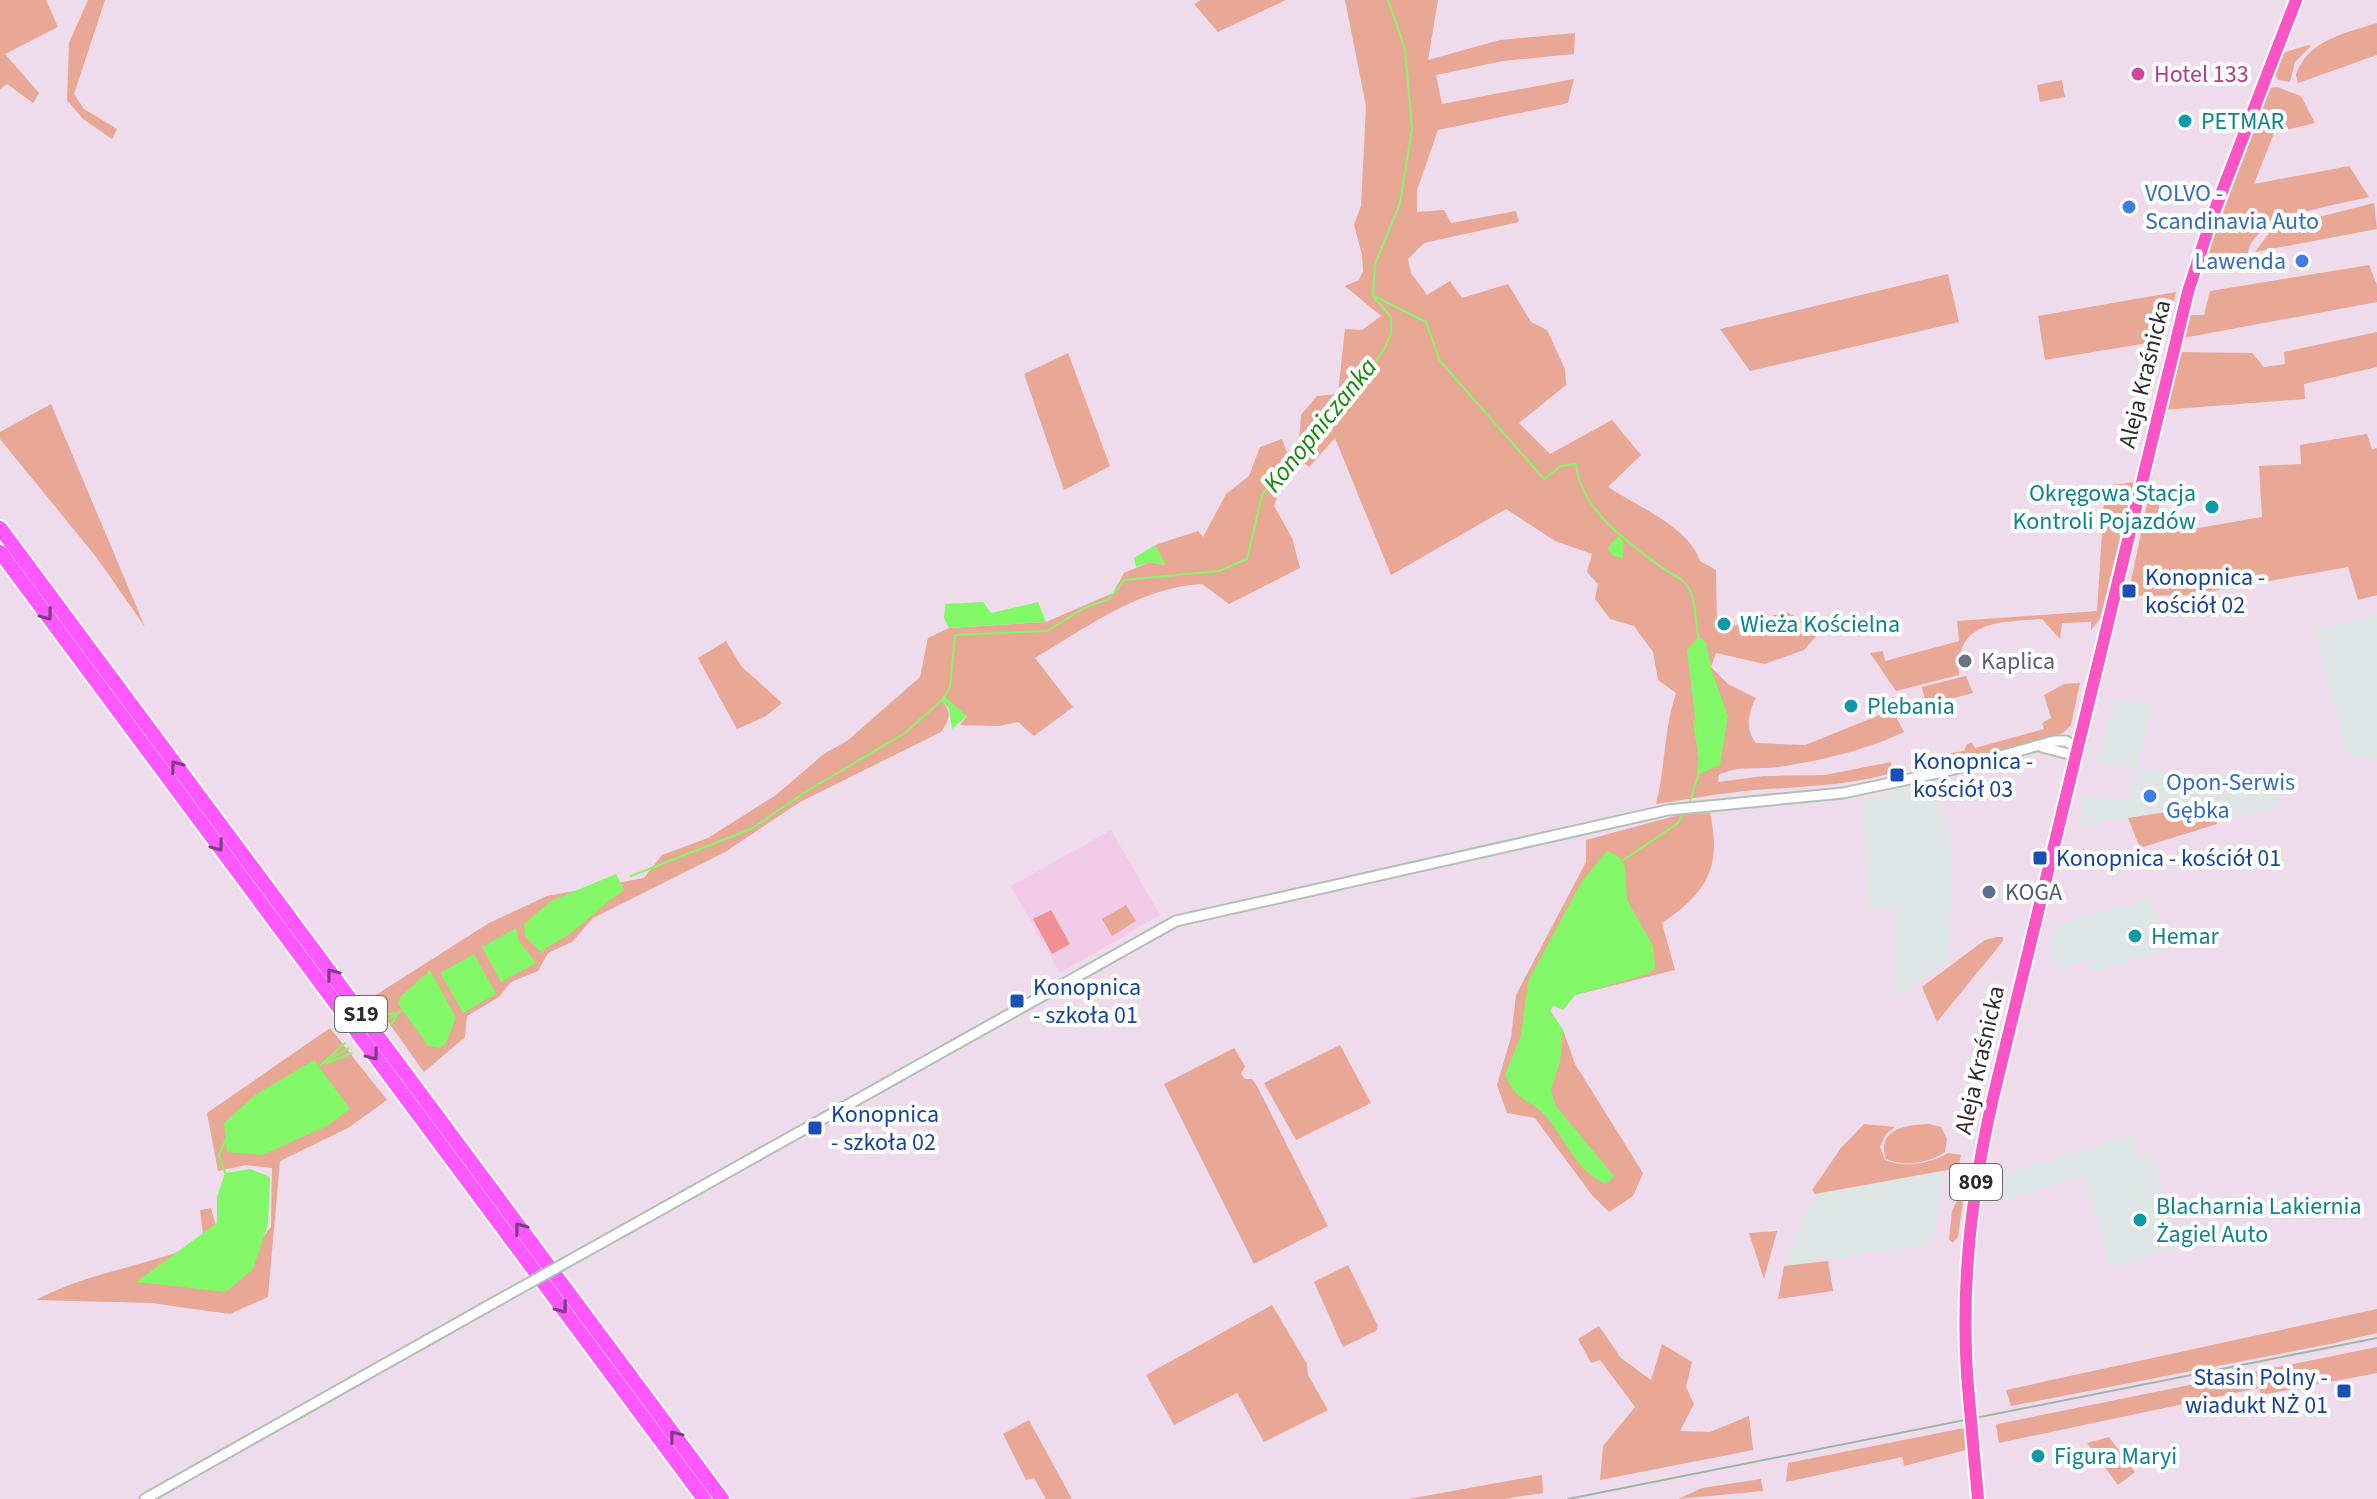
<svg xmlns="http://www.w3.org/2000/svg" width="2377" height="1499" font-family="'Source Sans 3',sans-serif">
<rect width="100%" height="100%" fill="#eedcec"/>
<g fill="#dde6e5">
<polygon points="2377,613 2377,760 2347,754 2315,631"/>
<polygon points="2115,699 2152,703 2138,768 2279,796 2283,804 2217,824 2211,805 2080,826 2081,795 2130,801 2137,768 2097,762"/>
<polygon points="1929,780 1952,843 1950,961 1895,997 1896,909 1869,908 1862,801"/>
<polygon points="2151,897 2166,950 2096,972 2090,961 2056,969 2055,960 2048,959 2056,925"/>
<polygon points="2132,1135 2138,1158 2152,1154 2180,1247 2110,1268 2085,1175 2002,1201 2005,1173"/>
<polygon points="1945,1170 1932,1244 1786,1266 1804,1218 1818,1194"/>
</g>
<polygon fill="#f1cbe8" points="1111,830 1160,915 1060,973 1011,886"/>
<g fill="#e9a795">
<polygon points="0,0 46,0 58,27 5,54 39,93 33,103 7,84 0,89"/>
<polygon points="88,0 105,0 74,94 84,109 117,129 112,139 83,119 67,100 69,43"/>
<polygon points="1201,0 1286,0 1218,32 1194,4"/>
<path d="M1345,0H1438L1428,60L1500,40L1575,33L1574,54L1503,61L1436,75L1442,104L1574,79L1568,103L1438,130L1417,190V212L1444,210L1451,223L1516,211L1519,222L1424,243L1408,259L1411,273L1427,295L1450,281L1462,298L1508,284L1531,322L1547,330L1565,369L1566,385L1519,423L1550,454L1612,420L1641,455L1608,487C1637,506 1689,527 1700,561L1716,570L1717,623L1726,628L1787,612L1820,632L1804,650L1765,664L1716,653L1711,667L1728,684L1756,698C1748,713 1745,729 1756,743L1805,745L1882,714L1875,702L1886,698L1904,732C1863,751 1823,760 1779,767C1758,770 1737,765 1719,775L1718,782L1764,776L1825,775L1891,762L1892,773C1840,788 1790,786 1737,792C1710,795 1683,800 1656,804C1666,765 1663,733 1676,693L1658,680L1653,652L1634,626L1610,619L1595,599L1598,584L1587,572L1592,554L1555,541L1506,509L1391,575L1335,438L1309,467L1298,458L1301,415L1317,396L1338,394L1345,329L1362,330L1381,316L1345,286L1359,280L1363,271L1362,255L1354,225L1361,206L1366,106Z"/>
<path d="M2377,23V55L2298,83L2296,75C2307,40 2346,33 2377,23Z"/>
<polygon points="2308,45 2311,46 2295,62 2290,82 2278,80 2273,70 2280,54"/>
<polygon points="2062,80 2065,97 2040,102 2037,85"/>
<path d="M2277,87L2301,96L2315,123L2274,133L2254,184L2349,166L2369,197C2338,205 2252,216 2248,253L2218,259L2215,268L2207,269L2206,258L2260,112L2270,88Z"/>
<polygon points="2374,203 2377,229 2255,252 2272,229"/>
<polygon points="2369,265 2377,285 2377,302 2183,338 2190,315 2204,315 2210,291"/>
<polygon points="1948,274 1959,322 1750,371 1720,329"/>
<polygon points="2176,292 2165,340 2045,360 2038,316"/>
<polygon points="2377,332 2377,367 2304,384 2305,399 2162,410 2179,352 2252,353 2264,367 2285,364 2284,352"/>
<polygon points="1068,353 1110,466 1064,490 1024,374"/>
<polygon points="51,404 145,627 97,558 0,439 0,432"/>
<polygon points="2367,434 2372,449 2377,448 2377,595 2358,600 2348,567 2190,595 2128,596 2150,489 2155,491 2159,506 2158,524 2198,528 2262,517 2259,466 2301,464 2300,445"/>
<path d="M1282,439L1295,473L1281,487L1274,506L1292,538L1300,568L1229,604L1202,584C1141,587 1087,627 1035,658L1073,707L1034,736L1018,722L999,726L960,725L967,716L942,700C952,713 950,719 941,732L800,802L725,852L593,918L572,942L548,953L538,971L511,982L499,997L467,1016L465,1037L424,1072L371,998L489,923L547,896L644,878L662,855L708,838L776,795L825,753L847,741L920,677L928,638L949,628L1046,622L1113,593L1124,573L1150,562L1165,565L1155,545L1198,531L1203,537L1226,494L1249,476L1260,447Z"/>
<path d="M2134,482L2100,619L2091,630V622L2062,623L2060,639L2042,619C2000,622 1955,620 1959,675L1896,691L1870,653L1883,651L1885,661L1959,641L1957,621L2097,611L2105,486Z"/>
<polygon points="726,641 741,666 782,703 766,716 737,729 698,658"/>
<polygon points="1966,676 1973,693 1926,705 1922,687"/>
<polygon points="2080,683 2071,725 2063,733 1934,768 1932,765 1933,756 1964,751 1967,744 1972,743 1975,748 2044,729 2042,723 2051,718 2044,695 2064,684"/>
<polygon points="2212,805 2217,824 2140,848 2128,818"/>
<path d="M1710,813C1722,867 1707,893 1662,923L1675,970L1575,995L1563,1010L1553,1005L1550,1011L1563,1030L1575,1064L1643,1173L1633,1196L1609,1212L1591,1194L1535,1118L1507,1113L1497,1085L1511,1037L1516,995L1586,862V840L1682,814Z"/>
<polygon points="1126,905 1136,921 1112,936 1102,919"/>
<polygon points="1997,937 2003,937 2003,941 1937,1022 1922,987 1985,940"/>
<path d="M330,1028L387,1100L348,1128L280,1161L268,1297L230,1314L151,1303L36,1300C88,1272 149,1266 204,1242L200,1210L211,1208L225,1259L247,1257L271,1227L272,1168L246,1165L218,1171L207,1113Z"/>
<polygon points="1340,1045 1371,1103 1296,1140 1264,1083"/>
<polygon points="1234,1048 1245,1066 1241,1074 1245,1079 1252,1079 1257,1086 1328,1226 1254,1264 1164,1084"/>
<path d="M1864,1124L1895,1127L1886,1134L1880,1147L1885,1160C1904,1168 1930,1164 1948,1153L1961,1155L1958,1168L1815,1194L1812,1190L1841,1148Z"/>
<path d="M1929,1124L1941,1127L1947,1139L1945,1152C1929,1163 1904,1167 1886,1159C1876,1128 1907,1125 1929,1124Z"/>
<polygon points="1958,1198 1963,1203 1958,1236 1953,1243 1949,1239 1952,1211"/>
<polygon points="1777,1231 1764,1279 1749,1233"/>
<polygon points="1828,1261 1833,1291 1778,1299 1784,1266"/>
<polygon points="1348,1265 1378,1326 1376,1331 1343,1347 1314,1282"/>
<polygon points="1272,1305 1307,1364 1308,1375 1328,1410 1264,1442 1237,1393 1174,1425 1146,1375"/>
<polygon points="2377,1309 2377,1333 2330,1344 2011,1406 2006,1390"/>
<polygon points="1599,1326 1621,1358 1651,1380 1662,1344 1692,1362 1686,1387 1694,1404 1680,1431 1710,1432 1749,1416 1753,1450 1600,1480 1603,1446 1635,1407 1600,1360 1591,1363 1578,1339"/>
<polygon points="2377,1347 2377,1373 2261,1395 2259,1388 1999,1443 1996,1425 1998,1424"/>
<polygon points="1029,1420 1072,1499 1046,1499 1034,1478 1026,1480 1003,1434"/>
<polygon points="1964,1428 1966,1450 1904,1466 1902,1457 1786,1482 1788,1463"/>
<polygon points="2109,1437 2135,1472 2118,1485 2087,1443"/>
<polygon points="1542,1475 1543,1493 1504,1499 1408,1499"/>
<polygon points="1761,1479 1763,1491 1678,1499 1702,1488"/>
</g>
<polygon fill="#f19092" points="1051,910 1070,944 1052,954 1033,919"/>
<g fill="#82f868">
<polygon points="1619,536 1624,542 1623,558 1613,556 1607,548"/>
<polygon points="1155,545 1166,565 1150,562 1136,567 1134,558"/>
<polygon points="983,602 991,613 1038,602 1046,622 949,628 944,618 945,604"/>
<polygon points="1698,637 1706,642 1712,672 1728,716 1720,765 1697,775 1699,752 1687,650"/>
<polygon points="944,696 967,716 952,729 949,709 942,700"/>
<path d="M1607,851L1618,856L1625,867L1627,900L1653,946L1655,968L1648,974L1575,995L1563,1010L1553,1005L1550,1011L1563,1030L1560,1062L1551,1090L1556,1106L1614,1176L1606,1184C1577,1172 1567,1142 1548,1119C1532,1098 1518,1105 1505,1075L1521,1035L1528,981L1582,881Z"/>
<path d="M616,874L624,890C596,909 575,935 545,948L543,954L525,937L524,924L551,901Z"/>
<polygon points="516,928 519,941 536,963 501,982 482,947"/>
<polygon points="474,954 496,994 463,1013 440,973"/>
<polygon points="430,970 456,1018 446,1043 440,1048 428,1046 398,1004 400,997"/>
<polygon points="314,1060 350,1109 327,1126 262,1155 227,1152 224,1123 255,1095"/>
<polygon points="250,1169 270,1177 268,1224 253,1269 226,1292 136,1282 217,1223 217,1197 225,1173"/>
</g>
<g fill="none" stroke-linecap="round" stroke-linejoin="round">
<g stroke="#82f868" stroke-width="2">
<path d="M1376,297L1426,322L1440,361L1544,479L1561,466L1576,464C1580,509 1626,541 1661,567C1667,572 1676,575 1682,580C1698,594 1694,621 1699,640"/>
<polyline points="1694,721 1699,755"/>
<polyline points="1689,804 1699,773"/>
<polyline points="1622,861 1677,824 1684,813"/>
<polyline points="631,876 751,829 807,791 905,733 942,700 950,687 955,635 1047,631 1084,608 1109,599 1124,580 1219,571 1247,559 1262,495 1273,479 1313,443 1359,375 1373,365 1384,349 1391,334 1391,317 1373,296 1375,264 1400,203 1412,129 1405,49 1388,0"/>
<polyline points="384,1015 394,1013"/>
<polyline points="387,1020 402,1010"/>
<polyline points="391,1025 398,1013"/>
<polyline points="323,1063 345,1043"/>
<polyline points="327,1063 352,1053"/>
<polyline points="317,1067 349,1048"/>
<polyline points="225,1173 219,1155 227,1137"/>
</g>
<defs>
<g id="tertiary">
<polyline points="2042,747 2069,754 2078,749"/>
<polyline points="601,1243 1176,921 1668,810 1843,793 1943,772 2054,741 2066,741 2078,749"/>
<polyline points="145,1499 488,1306"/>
</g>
<g id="primary">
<path d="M1969,1398C1959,1296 1970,1197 1993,1098L2188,292L2211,220L2296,0"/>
<polyline points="1976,1477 1978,1499"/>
</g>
<g id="motorway">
<polyline points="0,528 722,1499"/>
<polyline points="0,552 704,1499"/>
</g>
</defs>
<use href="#tertiary" stroke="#b1c0b6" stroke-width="13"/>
<use href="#primary" stroke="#fff" stroke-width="16"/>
<use href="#motorway" stroke="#fff" stroke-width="18"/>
<use href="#tertiary" stroke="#fff" stroke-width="9"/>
<use href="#primary" stroke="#fb55c5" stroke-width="12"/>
<use href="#motorway" stroke="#fd57ff" stroke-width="14"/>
<polyline stroke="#9fb7a9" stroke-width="2" points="1568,1499 2377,1338"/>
<defs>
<polyline id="tertiary-bridge" points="488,1306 601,1243"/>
<polyline id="primary-bridge" points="1969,1398 1976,1477"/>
</defs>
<use href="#tertiary-bridge" stroke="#b1c0b6" stroke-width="13" stroke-linecap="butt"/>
<use href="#primary-bridge" stroke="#fff" stroke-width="16" stroke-linecap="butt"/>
<use href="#tertiary-bridge" stroke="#fff" stroke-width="9"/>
<use href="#primary-bridge" stroke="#fb55c5" stroke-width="12"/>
</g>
<defs><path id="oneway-chevron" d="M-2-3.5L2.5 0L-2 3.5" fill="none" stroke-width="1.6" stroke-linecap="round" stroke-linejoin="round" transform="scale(2)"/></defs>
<g stroke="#7f3d80">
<use href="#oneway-chevron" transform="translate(47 615) rotate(53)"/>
<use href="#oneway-chevron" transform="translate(176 766) rotate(-127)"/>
<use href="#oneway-chevron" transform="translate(218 846) rotate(53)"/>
<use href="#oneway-chevron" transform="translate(332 974) rotate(-127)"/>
<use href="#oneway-chevron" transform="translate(373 1055) rotate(53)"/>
<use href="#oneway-chevron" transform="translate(520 1228) rotate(-127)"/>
<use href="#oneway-chevron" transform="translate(562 1308) rotate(53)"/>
<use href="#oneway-chevron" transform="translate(675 1436) rotate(-127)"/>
</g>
<circle fill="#d1479c" stroke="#fff" stroke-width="3" cx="2138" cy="74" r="8"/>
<g fill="#0f9aa8" stroke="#fff" stroke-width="3">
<circle cx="2185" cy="121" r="8"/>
<circle cx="2212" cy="507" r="8"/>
<circle cx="1724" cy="624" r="8"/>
<circle cx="1851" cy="706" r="8"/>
<circle cx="2135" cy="936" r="8"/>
<circle cx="2140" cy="1220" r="8"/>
<circle cx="2038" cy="1456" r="8"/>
</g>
<g fill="#3f7fe0" stroke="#fff" stroke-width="3">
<circle cx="2129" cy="207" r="8"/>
<circle cx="2302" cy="261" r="8"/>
<circle cx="2150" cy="796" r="8"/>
</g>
<g fill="#1a4fb4" stroke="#fff" stroke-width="3">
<rect x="2121" y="583" width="16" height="16" rx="4"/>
<rect x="1889" y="767" width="16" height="16" rx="4"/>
<rect x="2032" y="850" width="16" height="16" rx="4"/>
<rect x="1009" y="993" width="16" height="16" rx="4"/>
<rect x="807" y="1120" width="16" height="16" rx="4"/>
<rect x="2336" y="1383" width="16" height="16" rx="4"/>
</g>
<circle fill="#6b7280" stroke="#fff" stroke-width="3" cx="1965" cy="661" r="8"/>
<circle fill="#5c6f8a" stroke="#fff" stroke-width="3" cx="1989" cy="892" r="8"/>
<g text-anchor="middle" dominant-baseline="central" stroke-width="8" stroke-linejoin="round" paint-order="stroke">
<g fill="#fff" stroke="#6b6b6b" stroke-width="2">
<rect x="335" y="996" width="52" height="36" rx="6"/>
<rect x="1950" y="1164" width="52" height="36" rx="6"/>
</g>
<g font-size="22" font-weight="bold" fill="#2b2b2b">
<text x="361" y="1014">S19</text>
<text x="1976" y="1182">809</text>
</g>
<g font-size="24" fill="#b23c85" stroke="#fff" text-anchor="start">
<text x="2154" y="74">Hotel 133</text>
</g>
<g font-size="24" fill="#0d838f" stroke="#fff" text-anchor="start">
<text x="2201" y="121">PETMAR</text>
<text x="2196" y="493" text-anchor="end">Okręgowa Stacja<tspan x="2196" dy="28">Kontroli Pojazdów</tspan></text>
<text x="1740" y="624">Wieża Kościelna</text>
<text x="1867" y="706">Plebania</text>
<text x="2151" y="936">Hemar</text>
<text x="2156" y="1206">Blacharnia Lakiernia<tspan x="2156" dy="28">Żagiel Auto</tspan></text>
<text x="2054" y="1456">Figura Maryi</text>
</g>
<g font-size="24" fill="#366cbe" stroke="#fff" text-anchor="start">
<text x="2145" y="193">VOLVO -<tspan x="2145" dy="28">Scandinavia Auto</tspan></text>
<text x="2286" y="261" text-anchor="end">Lawenda</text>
<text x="2166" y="782">Opon-Serwis<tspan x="2166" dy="28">Gębka</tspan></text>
</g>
<g font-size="24" fill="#2b2b2b" stroke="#fff">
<text transform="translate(2145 374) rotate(-76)">Aleja Kraśnicka</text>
<text transform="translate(1980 1060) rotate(-77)">Aleja Kraśnicka</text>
</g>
<g font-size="24" fill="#164399" stroke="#fff" text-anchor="start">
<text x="2145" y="577">Konopnica -<tspan x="2145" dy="28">kościół 02</tspan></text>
<text x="1913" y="761">Konopnica -<tspan x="1913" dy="28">kościół 03</tspan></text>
<text x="2056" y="858">Konopnica - kościół 01</text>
<text x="1033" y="987">Konopnica<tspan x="1033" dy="28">- szkoła 01</tspan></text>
<text x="831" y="1114">Konopnica<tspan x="831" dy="28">- szkoła 02</tspan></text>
<text x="2328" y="1377" text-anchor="end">Stasin Polny -<tspan x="2328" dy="28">wiadukt NŻ 01</tspan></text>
</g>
<g font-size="24" fill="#5b616d" stroke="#fff" text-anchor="start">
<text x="1981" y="661">Kaplica</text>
</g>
<g font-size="24" fill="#4e5e75" stroke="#fff" text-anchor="start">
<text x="2005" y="892">KOGA</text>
</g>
<g font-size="26" font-style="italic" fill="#138906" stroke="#fff">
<text transform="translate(1320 425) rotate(-51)">Konopniczanka</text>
</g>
</g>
</svg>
